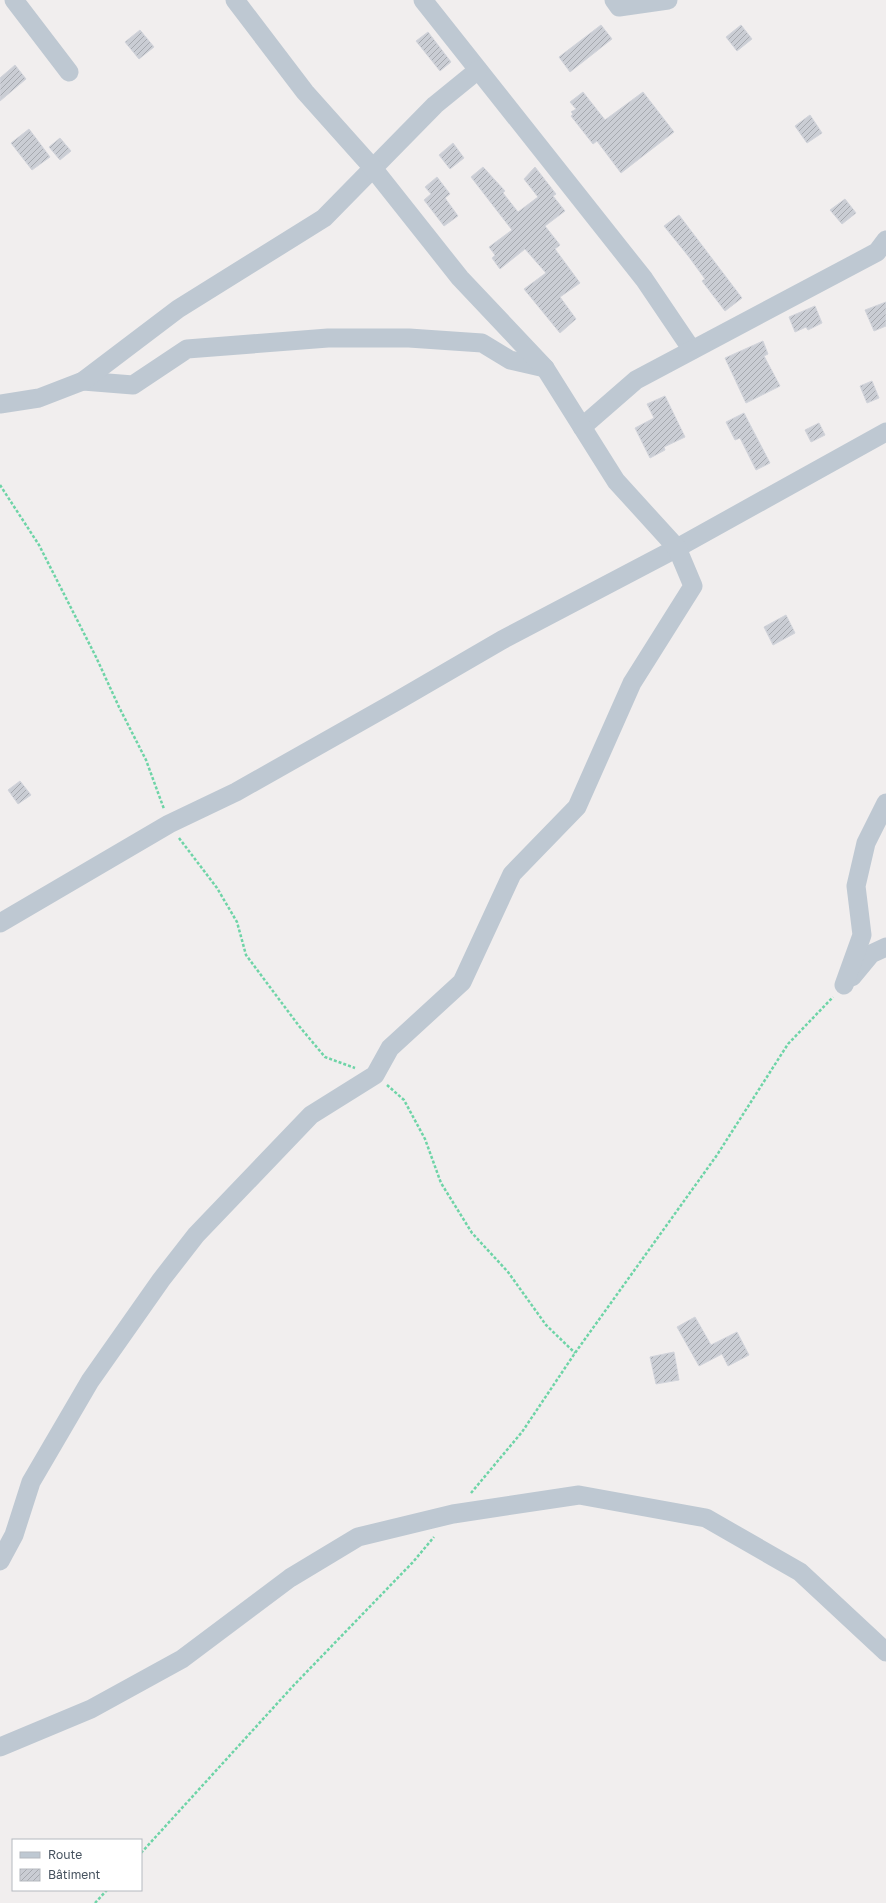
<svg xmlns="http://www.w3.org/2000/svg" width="886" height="1903" font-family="'Golos Text',sans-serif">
<defs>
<pattern id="building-hatch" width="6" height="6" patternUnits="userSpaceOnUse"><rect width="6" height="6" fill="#cacdd4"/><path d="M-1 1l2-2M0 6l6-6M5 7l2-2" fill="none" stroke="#a6a9af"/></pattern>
</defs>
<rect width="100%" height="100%" fill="#f1eeee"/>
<g fill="url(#building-hatch)" stroke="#d2d4db">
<polygon points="601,25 612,39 570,72 559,57"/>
<polygon points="741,25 752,39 737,51 726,37"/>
<polygon points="140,30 154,47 139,59 125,42"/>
<polygon points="428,32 451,62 440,71 416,41"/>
<polygon points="15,65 26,79 0,101 0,78"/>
<polygon points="583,92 605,120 643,92 674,132 621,173 597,141 593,144 571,116 573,114 571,112 576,109 570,102"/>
<polygon points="810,115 822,133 807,143 795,126"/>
<polygon points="29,129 50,157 32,170 11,143"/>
<polygon points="60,138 71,151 60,160 49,147"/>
<polygon points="453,143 464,158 450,169 439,155"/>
<polygon points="483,167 505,191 503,193 518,212 538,197 524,179 535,167 556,194 553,196 565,211 545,226 560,245 555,249 580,283 560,297 576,319 560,333 524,289 546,273 525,249 500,269 492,258 495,255 489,247 512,230 471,177"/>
<polygon points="437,177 450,194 445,198 458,216 444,226 424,200 431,194 425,187"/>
<polygon points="845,199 856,213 842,224 830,210"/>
<polygon points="679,215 742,298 725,311 702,281 705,279 689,257 664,226"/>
<polygon points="886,302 886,326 874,331 865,310"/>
<polygon points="815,306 822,323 808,330 806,327 795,332 789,317"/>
<polygon points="763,341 768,354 764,356 780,386 746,403 725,358"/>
<polygon points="872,381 879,398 867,403 860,386"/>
<polygon points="665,396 685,437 664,447 665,450 650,458 635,428 654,418 647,404"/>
<polygon points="744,413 770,463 756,470 740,438 735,440 726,422"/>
<polygon points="819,423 825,435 811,442 805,430"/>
<polygon points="786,615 795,633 773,645 764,627"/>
<polygon points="20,781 31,795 18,804 8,790"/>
<polygon points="695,1317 711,1345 737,1332 749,1355 728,1366 722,1354 699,1366 677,1327"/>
<polygon points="674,1352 679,1380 656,1384 650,1357"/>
</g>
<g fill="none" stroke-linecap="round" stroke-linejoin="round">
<g stroke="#6ed4a7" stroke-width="2.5" stroke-dasharray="3 2" stroke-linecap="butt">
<polyline points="0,485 39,545 96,657 119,707 146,760 164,809"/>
<polyline points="179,838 217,888 237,922 246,955 299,1026 325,1057 355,1068"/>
<polyline points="387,1085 404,1100 425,1139 441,1183 472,1233 508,1272 546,1325 575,1353"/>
<polyline points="471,1493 522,1432 575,1353 717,1155 788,1044 833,997"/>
<polyline points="141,1853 294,1685 413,1562 434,1537"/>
<polyline points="95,1903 107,1890"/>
</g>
<g stroke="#bec8d2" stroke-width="19">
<polyline points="14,0 69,72"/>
<polyline points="423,0 644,279 692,350"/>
<polyline points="614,0 619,7 668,0"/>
<polyline points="83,381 133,385 187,349 328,338 409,338 482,343 510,360 545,368"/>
<polyline points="0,404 39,398 83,381 178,309 324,218 435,105 478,70"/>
<polyline points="582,427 636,380 877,252 886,240"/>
<polyline points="0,923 169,824 236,792 397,701 502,640 677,548 886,432"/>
<polyline points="852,977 871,954 886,947"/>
<polyline points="844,985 862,935 856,886 866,843 886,803"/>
<polyline points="0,1561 14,1535 31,1482 90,1381 161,1280 196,1235 311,1115 375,1075 390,1048 462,982 512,874 577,807 632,683 693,586 677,548 616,481 545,368 460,278 372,167 305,92 235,0"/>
<polyline points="0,1747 91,1709 182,1659 290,1578 358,1537 453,1514 579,1495 706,1518 800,1572 886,1652"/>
</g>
</g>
<rect x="12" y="1839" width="130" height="52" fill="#ffffff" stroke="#b5b9bf"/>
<rect x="20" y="1852" width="20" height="6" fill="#bec8d2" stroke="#b5b9bf"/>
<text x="48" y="1859" font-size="12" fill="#45515e">Route</text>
<rect x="20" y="1869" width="20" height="12" fill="url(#building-hatch)" stroke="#b5b9bf"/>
<text x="48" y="1879" font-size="12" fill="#45515e">Bâtiment</text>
</svg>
